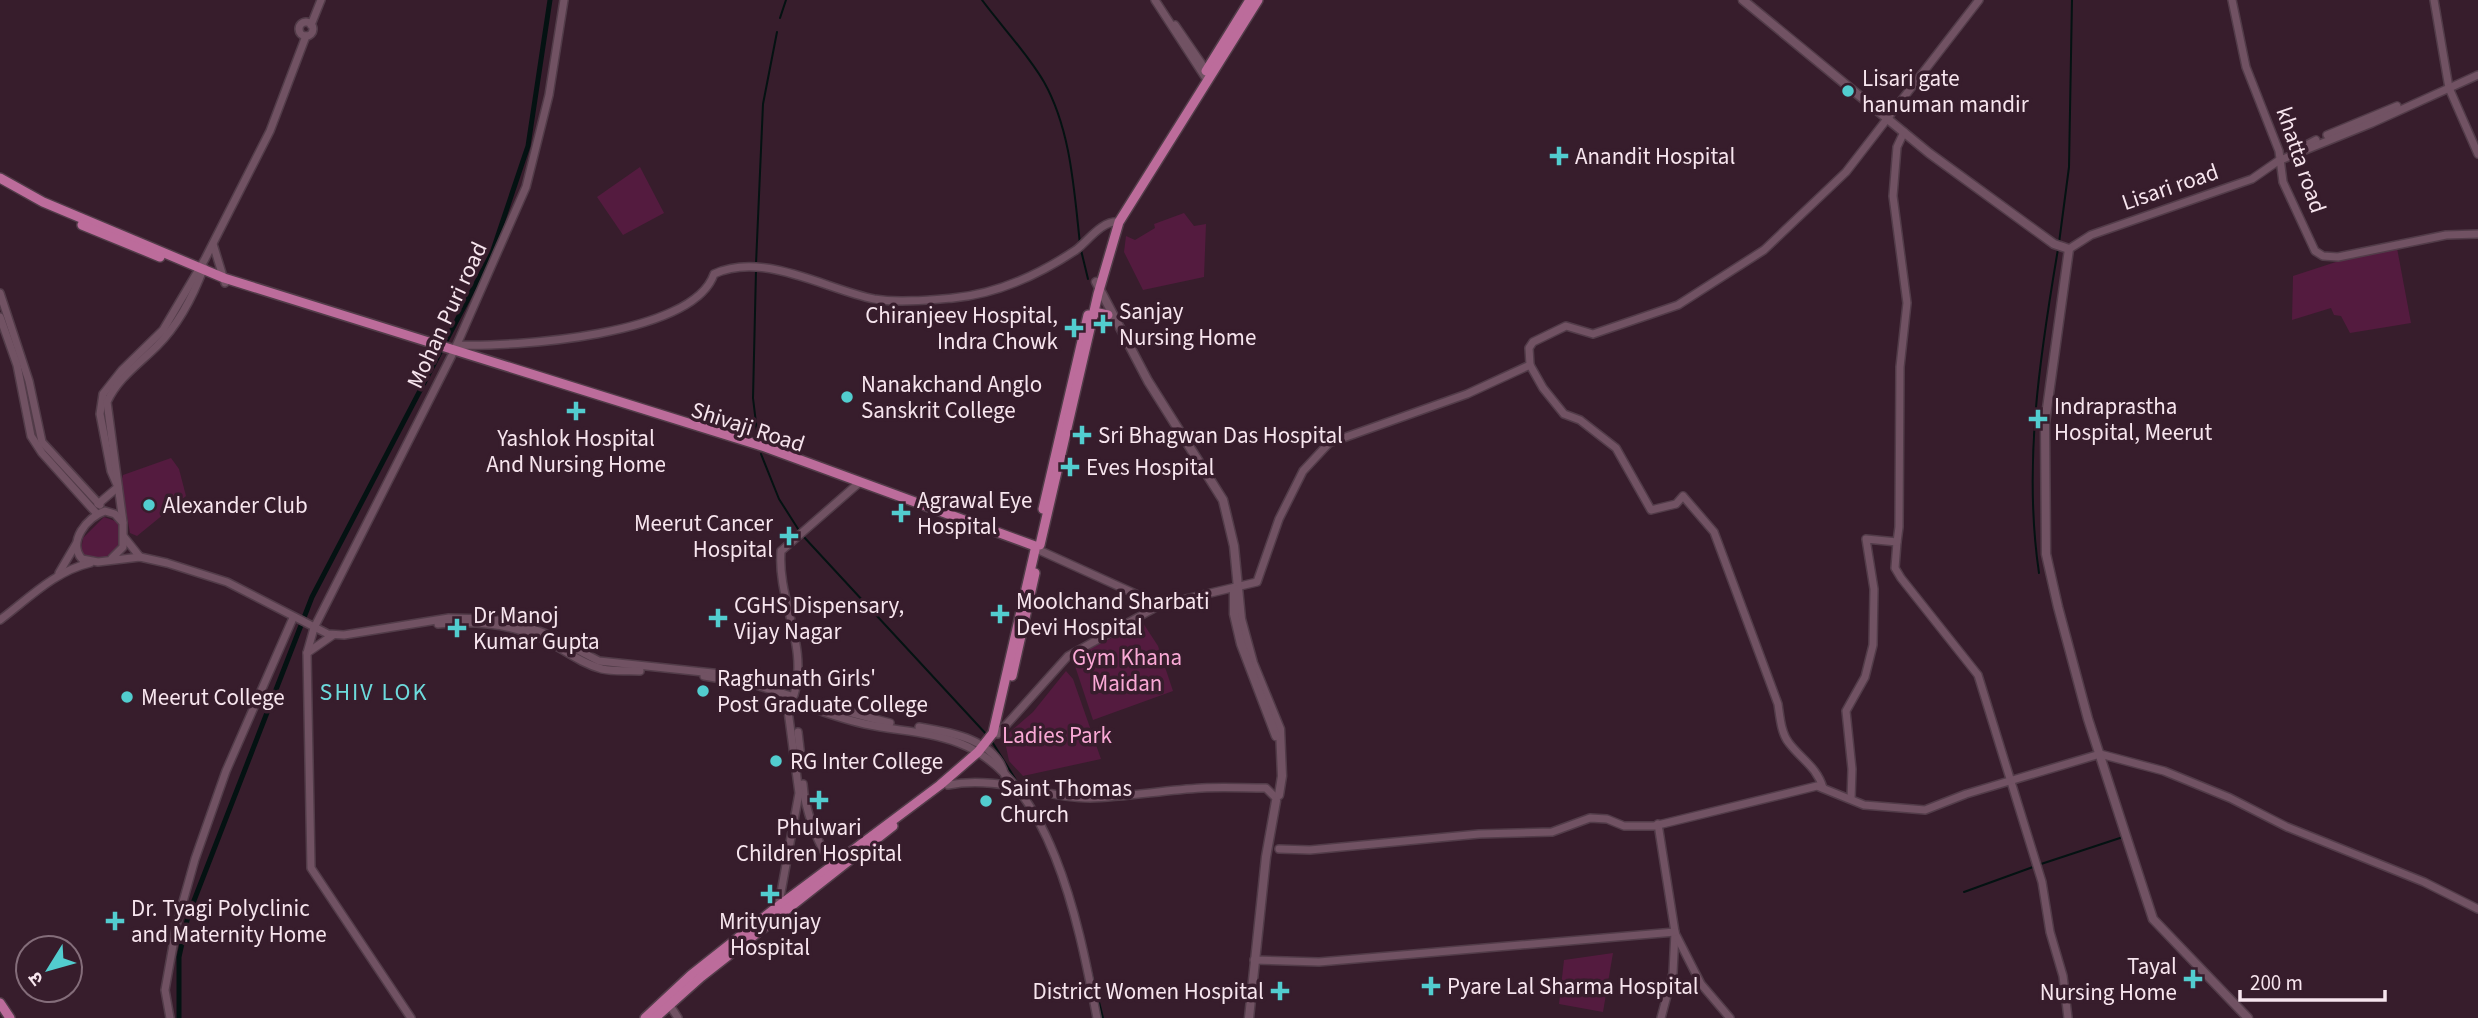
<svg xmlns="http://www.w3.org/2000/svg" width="2478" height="1018" font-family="'Source Sans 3','Noto Sans Devanagari',sans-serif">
<rect width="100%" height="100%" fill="#371d2c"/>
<g fill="#541b3f">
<polygon points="640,167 664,213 623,235 597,197"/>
<polygon points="1184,213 1194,226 1206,224 1204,277 1143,290 1124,252 1126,236 1135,240 1155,228 1154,224"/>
<polygon points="2397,248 2411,323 2350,333 2341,316 2334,315 2331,308 2292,320 2293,276 2345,259"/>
<polygon points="171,458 179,469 186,496 137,536 130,533 121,482 123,475"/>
<polygon points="104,517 118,522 121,544 104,559 86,557 81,551 83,538"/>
<polygon points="1143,623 1158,646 1173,691 1093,720 1072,657"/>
<polygon points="1066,671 1073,679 1101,759 1023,776 1009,761 1004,737 1033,712"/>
<polygon points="1613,953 1603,1012 1559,1004 1564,960"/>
</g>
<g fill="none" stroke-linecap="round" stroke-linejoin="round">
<g stroke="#041212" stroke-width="2">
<path d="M982,0C1002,27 1027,53 1044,82C1071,130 1074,190 1080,244"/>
<polyline points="780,18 786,0"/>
<polyline points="2059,243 2069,167 2072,0"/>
<polyline points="1081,250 1088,279"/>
<polyline points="756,264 763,104 777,32"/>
<polyline points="756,270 753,398 758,440"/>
<polyline points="761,454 779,499 800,532"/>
<polyline points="803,536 987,735"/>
<path d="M2039,573C2023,465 2040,355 2058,249"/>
<polyline points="991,740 1019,785"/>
<polyline points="1047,832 1072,895"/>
<polyline points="2038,865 2123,837"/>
<polyline points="1964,892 2033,867"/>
<polyline points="1087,954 1103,1018"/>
</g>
<polyline stroke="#041212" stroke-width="5" points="179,1018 179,957 188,916 312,597 492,253 528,146 550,0"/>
<defs>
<g id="tertiary">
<polyline points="1155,0 1207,80"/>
<polyline points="2232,0 2246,67 2279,151 2283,182 2315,251 2323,256 2338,257 2446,235 2478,234"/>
<polyline points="2434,0 2449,88 2478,154"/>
<circle cx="306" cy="29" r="7"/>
<polyline points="311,25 321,0"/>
<polyline points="1175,25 1208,73"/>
<polyline points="2327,135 2397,106"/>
<polyline points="2293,152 2316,140"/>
<polyline points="213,244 225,283"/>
<polyline points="2069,249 2091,235 2252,179 2278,161 2372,123 2478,75"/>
<polyline points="0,293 29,381 42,442 100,505"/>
<polyline points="0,317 17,365 31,436 42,453 97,514"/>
<path d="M457,345C513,347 693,336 714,274C763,251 825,289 874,299C898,303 929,300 953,298C996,294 1040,274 1076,250C1088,241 1102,220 1119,222"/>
<path d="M1530,365L1543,388L1564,414L1580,420L1616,448L1651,510L1676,504L1683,496L1714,532L1778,704C1780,717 1781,733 1789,743C1801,759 1817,767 1823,788"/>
<polyline points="98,504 118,487 111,471 100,414 103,394 122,370 163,330 205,259 270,131 306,36"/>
<path d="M123,522L107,402C118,378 139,364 157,346C178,325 194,294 204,267"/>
<polyline points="124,537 140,557"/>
<polyline points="1897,542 1895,568 1901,578 1978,675 2042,882 2050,932 2063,976 2068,1018"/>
<polyline points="1041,551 1160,605"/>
<path d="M112,558L123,547V523L115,514L105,511C87,517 67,542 82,559L98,562L140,557L167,563L227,582L328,634L344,635L449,618L490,619L520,624L549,635L599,661L722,674L791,696"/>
<polyline points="59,573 76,544"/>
<path d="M0,620C28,599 55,571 90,563"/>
<path d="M438,624C472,621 507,623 539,637C561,647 579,663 602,669C615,672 627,670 640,671"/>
<polyline points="307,653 333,635"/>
<polyline points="704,676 733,681"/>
<path d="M794,695C809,646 777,600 781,551L860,482"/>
<polyline points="807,701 890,723"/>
<path d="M799,703C820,711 842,719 865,724C896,731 928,731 959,743C1053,779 1080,931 1097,1018"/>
<path d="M919,727C951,732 997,740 1005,776"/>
<polyline points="798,732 801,758"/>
<polyline points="993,733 998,734 1068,656 1160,605 1257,582 1279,519 1303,471 1329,443 1467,394 1530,365 1529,348 1533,342 1566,326 1593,334 1678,305 1764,250 1846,172 1979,0"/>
<path d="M803,784C804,804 818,851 834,863"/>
<path d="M948,785C1000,775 1041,798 1090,798C1127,797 1164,790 1202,788C1223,787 1244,788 1266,788L1274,796"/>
<polyline points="1851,799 1852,769 1846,711 1865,677 1873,645 1874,589 1866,539 1897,542 1899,527 1900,367 1907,303 1893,196 1897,147 1904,132"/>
<polyline points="1658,824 1675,932 1673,973 1661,1018"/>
<polyline points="1279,849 1310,850 1479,834 1552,832 1590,818 1607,819 1624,826 1654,826 1817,786 1864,805 1925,810 1966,794 2100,754 2164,771 2230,798 2287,827 2424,882 2478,909"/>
<polyline points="778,909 799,793 787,703"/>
<polyline points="1675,933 1701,984 1730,1018"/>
<polyline points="1254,960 1319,962 1675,932"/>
<polyline points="669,1004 678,1018"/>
<polyline points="170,1018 165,990 177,923 195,859 226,771 293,618"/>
<polyline points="411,1018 311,868 307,653 314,628 454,351 526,187 549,95 564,0"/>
</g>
<g id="secondary">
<polyline points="1743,0 1929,153 2054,244 2069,249 2045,423 2046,554 2058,607 2088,719 2153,919 2248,1018"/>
<polyline points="1096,282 1148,381 1223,500 1234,546 1241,619 1253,663 1280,729 1282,776 1279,795"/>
<polyline points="1234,589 1234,614 1241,644 1276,736"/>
<polyline points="1249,1018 1266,857 1276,801"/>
</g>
<g id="primary">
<polyline points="1206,71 1250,0"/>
<polyline points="0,178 43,202 224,278 765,447 1035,546"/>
<polyline points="82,225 160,257"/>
<polyline points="1094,312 1108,315"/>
<polyline points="1043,509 1088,315"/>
<polyline points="1040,545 1098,294 1119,222 1258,0"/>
<polyline points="1012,676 1035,573"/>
<polyline points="0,1003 10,1018"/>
<polyline points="645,1018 691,975 777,907 940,785 978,752 993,733 1035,550"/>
<polyline points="655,1018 701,977 893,826"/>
</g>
</defs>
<use href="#tertiary" stroke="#523c49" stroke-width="10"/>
<use href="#secondary" stroke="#523c49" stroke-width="11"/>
<use href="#primary" stroke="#523c49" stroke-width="12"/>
<use href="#tertiary" stroke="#715263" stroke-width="7"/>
<use href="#secondary" stroke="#715263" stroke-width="8"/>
<use href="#primary" stroke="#bc6c9b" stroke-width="9"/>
</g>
<g fill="#52cdcf" stroke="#371d2c" stroke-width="2.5">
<circle cx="1848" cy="91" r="7"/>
<path d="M1555.5 145.5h7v7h7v7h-7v7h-7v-7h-7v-7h7z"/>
<path d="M1099.5 313.5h7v7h7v7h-7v7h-7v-7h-7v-7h7z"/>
<path d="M1070.5 317.5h7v7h7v7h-7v7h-7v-7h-7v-7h7z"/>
<circle cx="847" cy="397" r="7"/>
<path d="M572.5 400.5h7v7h7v7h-7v7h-7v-7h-7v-7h7z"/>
<path d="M2034.5 408.5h7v7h7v7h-7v7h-7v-7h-7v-7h7z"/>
<path d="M1078.5 424.5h7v7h7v7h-7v7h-7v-7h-7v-7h7z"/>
<path d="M1066.5 456.5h7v7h7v7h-7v7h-7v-7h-7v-7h7z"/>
<circle cx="149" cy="505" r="7"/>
<path d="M897.5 502.5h7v7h7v7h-7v7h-7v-7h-7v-7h7z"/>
<path d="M785.5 525.5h7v7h7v7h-7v7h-7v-7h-7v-7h7z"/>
<path d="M996.5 603.5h7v7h7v7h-7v7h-7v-7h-7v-7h7z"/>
<path d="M714.5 607.5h7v7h7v7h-7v7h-7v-7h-7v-7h7z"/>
<path d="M453.5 617.5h7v7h7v7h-7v7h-7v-7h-7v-7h7z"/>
<circle cx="703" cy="691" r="7"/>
<circle cx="127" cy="697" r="7"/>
<circle cx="776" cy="761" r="7"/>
<path d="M815.5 789.5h7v7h7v7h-7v7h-7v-7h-7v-7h7z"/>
<circle cx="986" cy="801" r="7"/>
<path d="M766.5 883.5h7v7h7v7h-7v7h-7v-7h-7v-7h7z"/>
<path d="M111.5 910.5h7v7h7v7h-7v7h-7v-7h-7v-7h7z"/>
<path d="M2189.5 968.5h7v7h7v7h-7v7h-7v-7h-7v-7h7z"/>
<path d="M1427.5 975.5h7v7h7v7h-7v7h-7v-7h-7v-7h7z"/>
<path d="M1276.5 980.5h7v7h7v7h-7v7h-7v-7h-7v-7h7z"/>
</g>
<g text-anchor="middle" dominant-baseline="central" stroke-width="7" stroke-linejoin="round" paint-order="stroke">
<g font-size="23" fill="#f7e5ee" stroke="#371d2c" text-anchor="start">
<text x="1862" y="78">Lisari gate<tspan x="1862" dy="26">hanuman mandir</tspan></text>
<text x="1575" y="156">Anandit Hospital</text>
<text x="1119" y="311">Sanjay<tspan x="1119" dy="26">Nursing Home</tspan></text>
<text x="1058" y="315" text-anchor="end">Chiranjeev Hospital,<tspan x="1058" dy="26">Indra Chowk</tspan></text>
<text x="861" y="384">Nanakchand Anglo<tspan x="861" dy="26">Sanskrit College</tspan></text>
<text x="2054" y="406">Indraprastha<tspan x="2054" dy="26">Hospital, Meerut</tspan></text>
<text x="1098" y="435">Sri Bhagwan Das Hospital</text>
<text x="576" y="438" text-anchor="middle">Yashlok Hospital<tspan x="576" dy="26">And Nursing Home</tspan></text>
<text x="1086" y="467">Eves Hospital</text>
<text x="917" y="500">Agrawal Eye<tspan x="917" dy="26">Hospital</tspan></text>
<text x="163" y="505">Alexander Club</text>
<text x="773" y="523" text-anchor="end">Meerut Cancer<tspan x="773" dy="26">Hospital</tspan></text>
<text x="1016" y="601">Moolchand Sharbati<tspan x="1016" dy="26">Devi Hospital</tspan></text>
<text x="734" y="605">CGHS Dispensary,<tspan x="734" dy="26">Vijay Nagar</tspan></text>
<text x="473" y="615">Dr Manoj<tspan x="473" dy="26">Kumar Gupta</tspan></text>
<text x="717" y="678">Raghunath Girls'<tspan x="717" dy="26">Post Graduate College</tspan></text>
<text x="141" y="697">Meerut College</text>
<text x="790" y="761">RG Inter College</text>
<text x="1000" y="788">Saint Thomas<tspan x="1000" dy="26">Church</tspan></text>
<text x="819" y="827" text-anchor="middle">Phulwari<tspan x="819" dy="26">Children Hospital</tspan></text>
<text x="131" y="908">Dr. Tyagi Polyclinic<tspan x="131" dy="26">and Maternity Home</tspan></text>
<text x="770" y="921" text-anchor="middle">Mrityunjay<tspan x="770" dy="26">Hospital</tspan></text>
<text x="2177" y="966" text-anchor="end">Tayal<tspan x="2177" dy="26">Nursing Home</tspan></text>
<text x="1447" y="986">Pyare Lal Sharma Hospital</text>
<text x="1264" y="991" text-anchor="end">District Women Hospital</text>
</g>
<g font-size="23" fill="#f7e5ee" stroke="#371d2c">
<text transform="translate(2301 160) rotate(71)">khatta road</text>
<text transform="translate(2170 187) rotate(-19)">Lisari road</text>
<text transform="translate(447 315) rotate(-65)">Mohan Puri road</text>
<text transform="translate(748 427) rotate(18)">Shivaji Road</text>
</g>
<g font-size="23" fill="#faa9d6" stroke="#371d2c">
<text x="1127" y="657">Gym Khana<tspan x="1127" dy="26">Maidan</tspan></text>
<text x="1057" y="735">Ladies Park</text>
</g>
<g font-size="24" letter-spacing="2" fill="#6ddadc" stroke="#371d2c">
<text x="374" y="692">SHIV LOK</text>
</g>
</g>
<g transform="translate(49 969) rotate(233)"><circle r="33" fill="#371d2c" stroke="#846d7a" stroke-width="2"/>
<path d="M0-5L12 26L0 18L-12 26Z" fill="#52cdcf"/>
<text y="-10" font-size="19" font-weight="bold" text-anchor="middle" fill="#f7e5ee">उ</text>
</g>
<path d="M2240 990v10h145v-10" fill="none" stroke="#f7e5ee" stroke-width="3.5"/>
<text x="2250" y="990" font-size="21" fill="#f7e5ee" stroke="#371d2c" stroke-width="5" paint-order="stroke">200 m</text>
</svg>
